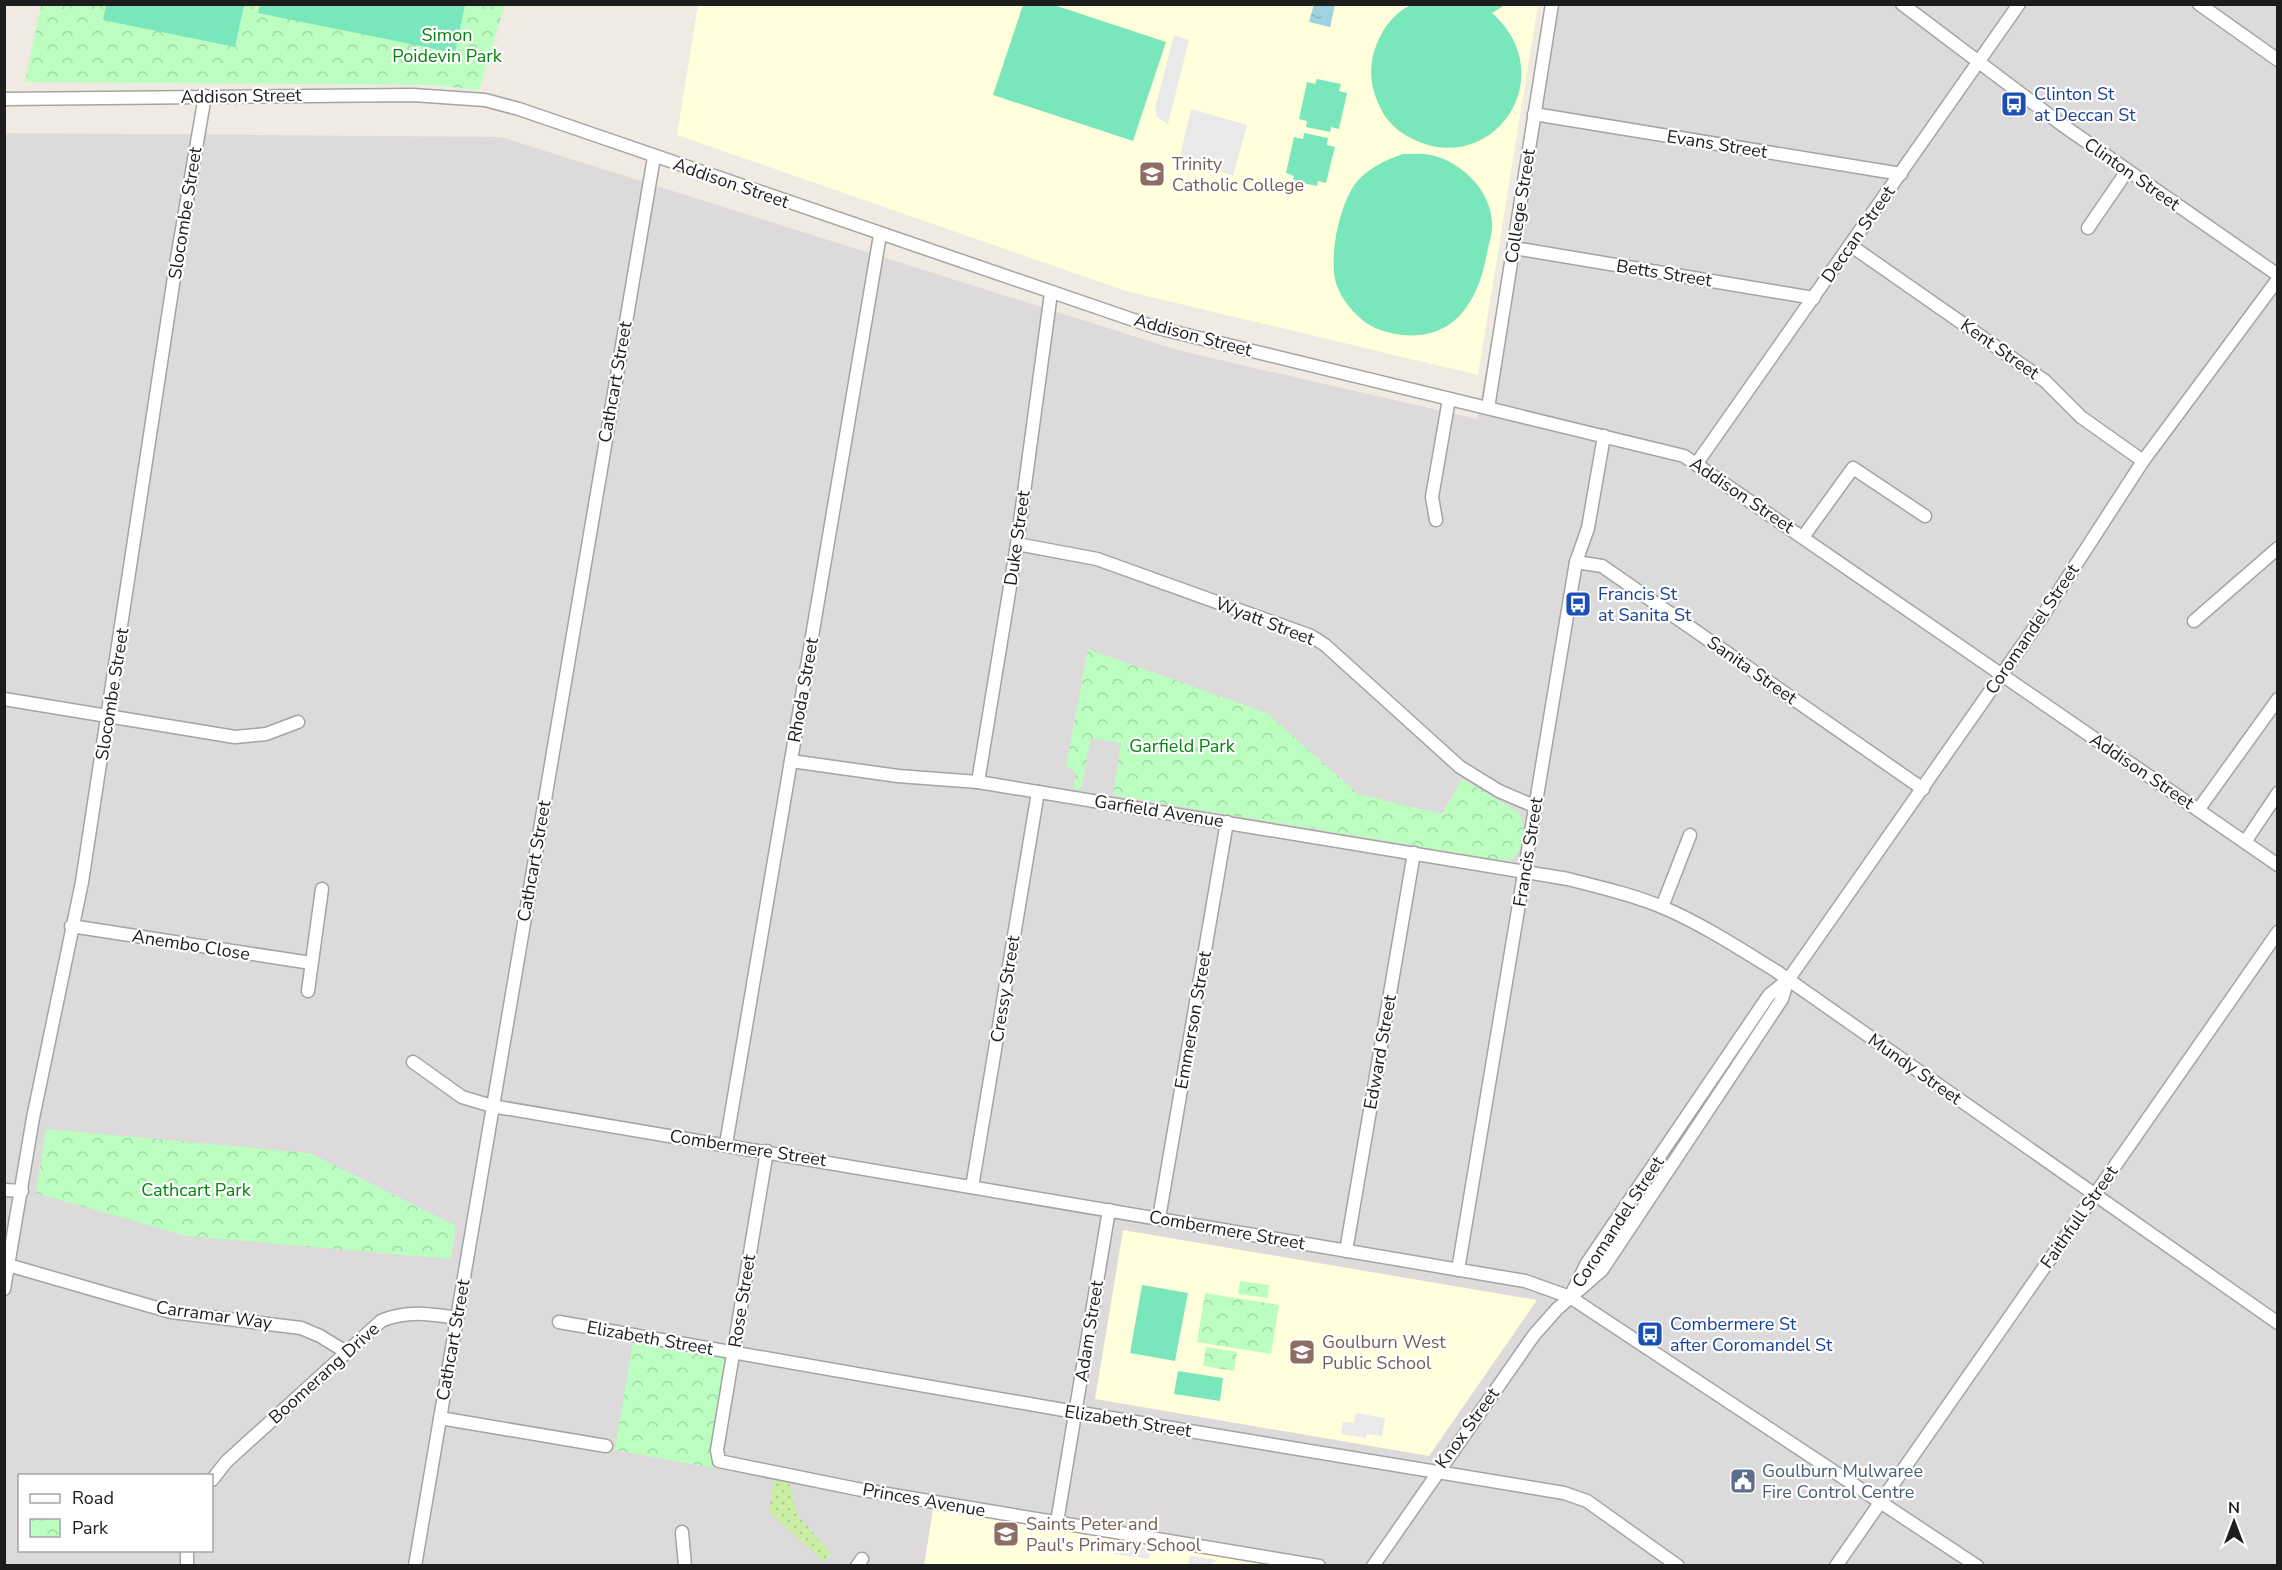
<svg xmlns="http://www.w3.org/2000/svg" width="2282" height="1570" font-family="'Nunito Sans',sans-serif">
<defs>
<pattern id="grass-dots" width="8" height="8" patternUnits="userSpaceOnUse" patternTransform="scale(1.5)"><rect width="8" height="8" fill="#c9eea4"/><path d="M2 2h.1M6 6h.1" fill="none" stroke="#accc8d" stroke-width="1.8" stroke-linecap="round"/></pattern>
<pattern id="park-crowns" width="20" height="18" patternUnits="userSpaceOnUse" patternTransform="scale(1.5)"><rect width="20" height="18" fill="#bbfec0"/><path d="M2 6a3 3 0 1 1 6 0M12 15a3 3 0 1 1 6 0" fill="none" stroke="#a0d9a5"/></pattern>
<pattern id="water-ripples" width="26" height="14" patternUnits="userSpaceOnUse" patternTransform="scale(1.5)"><rect width="26" height="14" fill="#9fd3e1"/><path d="M2 4q2-2 4 0t4 0M15 11q2-2 4 0t4 0" fill="none" stroke="#88b5c1"/></pattern>
</defs>
<rect width="100%" height="100%" fill="#f0ebe2"/>
<path fill="#dcdada" fill-rule="evenodd" d="M1552,5H2277V1565L5,1566V133L501,137L1181,351L1477,419ZM20,1476H212V1550H20Z"/>
<g fill="#ffffdc">
<polygon points="698,5 1538,5 1478,375 1126,291 677,135"/>
<polygon points="1123,1230 1537,1300 1429,1456 1095,1399"/>
<polygon points="933,1509 1270,1565 924,1566"/>
</g>
<polygon fill="url(#grass-dots)" points="774,1479 789,1483 798,1516 831,1553 824,1562 769,1512"/>
<g fill="url(#park-crowns)">
<polygon points="41,5 505,5 479,90 434,85 25,82"/>
<path d="M1088,649L1267,713L1358,794L1442,814L1462,779L1517,811C1528,824 1524,851 1510,861L1501,860L1113,795L1121,743L1091,738L1081,789H1073L1076,772L1066,766Z"/>
<polygon points="46,1129 310,1153 456,1226 451,1259 186,1236 36,1193"/>
<polygon points="1240,1281 1269,1285 1268,1298 1238,1294"/>
<polygon points="1205,1293 1279,1305 1271,1354 1197,1342"/>
<polygon points="633,1341 718,1355 724,1360 726,1367 711,1455 713,1468 615,1450"/>
<polygon points="1206,1347 1237,1352 1234,1371 1203,1366"/>
</g>
<g fill="#79e6bb">
<polygon points="260,4 465,4 465,5 455,53 258,13"/>
<path d="M1414,4L1505,5L1492,13C1562,75 1495,175 1417,141C1403,135 1391,126 1383,113C1374,96 1369,80 1372,61C1376,38 1391,12 1414,4Z"/>
<polygon points="106,5 106,4 244,5 235,47 103,20"/>
<polygon points="1023,5 1054,5 1166,42 1133,141 993,95"/>
<polygon points="1317,79 1341,84 1339,91 1347,93 1339,129 1331,127 1330,132 1306,127 1307,121 1299,119 1307,82 1315,84"/>
<polygon points="1304,133 1328,138 1327,145 1335,147 1326,183 1318,181 1317,186 1293,181 1294,176 1286,173 1294,137 1303,139"/>
<path d="M1403,154C1412,154 1422,153 1431,155C1462,162 1493,192 1492,226C1492,234 1489,244 1487,253C1479,298 1457,340 1403,335C1387,333 1373,329 1361,319C1351,310 1342,299 1337,286C1327,260 1340,198 1360,178C1373,166 1386,160 1403,154Z"/>
<polygon points="1142,1285 1188,1293 1175,1361 1130,1353"/>
<polygon points="1178,1371 1223,1378 1220,1401 1174,1394"/>
</g>
<g fill="#e9e9e9">
<polygon points="1174,35 1189,40 1168,124 1157,117 1155,108"/>
<polygon points="1191,109 1247,125 1233,176 1180,156"/>
<polygon points="1356,1413 1385,1418 1382,1436 1367,1434 1366,1438 1341,1434 1343,1422 1354,1423"/>
<polygon points="1101,1541 1151,1548 1149,1559 1109,1553"/>
<polygon points="1190,1556 1218,1560 1209,1565 1188,1565"/>
</g>
<polygon fill="url(#water-ripples)" points="1314,4 1335,5 1330,27 1309,22"/>
<g fill="none" stroke-linecap="round" stroke-linejoin="round">
<defs>
<g id="minor">
<polyline points="1902,4 2061,124 2278,275"/>
<polyline points="2199,4 2278,60"/>
<polyline points="4,99 413,95 485,100 519,109 1154,327 1684,456 2278,865"/>
<polyline points="1534,114 1901,174"/>
<polyline points="2088,228 2127,171"/>
<polyline points="1850,245 2045,381 2081,417 2143,461"/>
<polyline points="1514,248 1814,298"/>
<polyline points="1488,408 1552,4"/>
<polyline points="1697,463 2019,4"/>
<polyline points="1436,520 1432,497 1449,399"/>
<polyline points="1803,537 1853,468 1925,516"/>
<polyline points="1017,544 1097,559 1311,636 1325,645 1460,767 1499,791 1534,806"/>
<polyline points="1576,562 1602,566 1923,789"/>
<polyline points="2194,621 2278,548"/>
<polyline points="4,699 235,737 266,734 298,722"/>
<path d="M791,761L898,776L978,782L1568,879C1599,887 1631,894 1662,907C1702,924 1739,948 1776,971L2278,1323"/>
<polyline points="978,782 1017,544 1051,293"/>
<polyline points="2198,810 2278,699"/>
<polyline points="2245,842 2278,793"/>
<polyline points="1662,907 1690,835"/>
<polyline points="71,926 311,963"/>
<polyline points="308,991 322,889"/>
<polyline points="413,1062 462,1097 492,1106 1525,1281 1570,1297 1977,1566"/>
<polyline points="726,1144 880,235"/>
<polyline points="767,1151 717,1450 719,1461 857,1489 1319,1566"/>
<polyline points="972,1187 1038,792"/>
<polyline points="4,1190 22,1191"/>
<polyline points="1159,1218 1227,822"/>
<polyline points="1346,1251 1414,853"/>
<polyline points="8,1265 171,1312 301,1328 320,1336 346,1352"/>
<polyline points="1458,1270 1576,562 1588,528 1604,436"/>
<polyline points="4,1289 33,1118 82,882 176,264 205,96"/>
<polyline points="1570,1297 1587,1263 1769,995 1788,980 2042,617 2143,461 2278,279"/>
<polyline points="559,1322 1075,1412 1564,1493 1587,1501 1678,1566"/>
<polyline points="440,1418 606,1446"/>
<path d="M212,1480L226,1462L381,1321C407,1310 430,1314 457,1318"/>
<polyline points="1057,1522 1109,1210"/>
<polyline points="682,1532 685,1566"/>
<polyline points="187,1566 187,1550"/>
<polyline points="415,1566 654,157"/>
<polyline points="857,1566 862,1559"/>
<polyline points="1373,1566 1534,1335 1557,1309 1602,1270 1782,999 1788,980"/>
<polyline points="1836,1566 2278,932"/>
</g>
</defs>
<use href="#minor" stroke="#a4a4a4" stroke-width="15"/>
<use href="#minor" stroke="#fff" stroke-width="12"/>
</g>
<defs>
<symbol id="bus-square" viewBox="-11 -11 22 22"><rect x="-9" y="-9" width="18" height="18" rx="4" fill="#1a4fb4" stroke="#fff"/><path d="M-5-6H5V4H4V6H2V4H-2V6H-4V4H-5ZM-3.5-4V0h7V-4ZM-3.5 1.2v1.5H-2V1.2ZM2 1.2v1.5H3.5V1.2Z" fill="#fff"/></symbol>
<symbol id="school-square" viewBox="-11 -11 22 22"><rect x="-9" y="-9" width="18" height="18" rx="4" fill="#8d6e63" stroke="#fff"/><path d="M0-5L7-2L0 1L-7-2ZM-4 1L0 2.5L4 1V4Q0 6-4 4Z" fill="#fff"/></symbol>
<symbol id="civic-square" viewBox="-11 -11 22 22"><rect x="-9" y="-9" width="18" height="18" rx="4" fill="#5c6f8a" stroke="#fff"/><path d="M-.6-6.5H3V-4.5H.6V-3L4-1V1h2V6H-6V1h2V-1L-.6-3ZM-1.2 2.5V6h2.4V2.5Z" fill="#fff"/></symbol>
</defs>
<g fill-rule="evenodd">
<use href="#bus-square" x="1999" y="89" width="30" height="30"/>
<use href="#school-square" x="1137" y="159" width="30" height="30"/>
<use href="#bus-square" x="1563" y="589" width="30" height="30"/>
<use href="#bus-square" x="1635" y="1319" width="30" height="30"/>
<use href="#school-square" x="1287" y="1337" width="30" height="30"/>
<use href="#civic-square" x="1728" y="1466" width="30" height="30"/>
<use href="#school-square" x="991" y="1519" width="30" height="30"/>
</g>
<g text-anchor="middle" dominant-baseline="central" stroke-width="4.5" stroke-linejoin="round" paint-order="stroke">
<g font-size="18" fill="#02850c" stroke="#fff">
<text x="447" y="35">Simon<tspan x="447" dy="21">Poidevin Park</tspan></text>
<text x="1182" y="746">Garfield Park</text>
<text x="196" y="1190">Cathcart Park</text>
</g>
<g font-size="18" fill="#164399" stroke="#fff" text-anchor="start">
<text x="2034" y="94">Clinton St<tspan x="2034" dy="21">at Deccan St</tspan></text>
<text x="1598" y="594">Francis St<tspan x="1598" dy="21">at Sanita St</tspan></text>
<text x="1670" y="1324">Combermere St<tspan x="1670" dy="21">after Coromandel St</tspan></text>
</g>
<g font-size="18" fill="#1d1d1d" stroke="#fff">
<text transform="translate(241 96) rotate(-1)">Addison Street</text>
<text transform="translate(1717 144) rotate(9)">Evans Street</text>
<text transform="translate(2132 174) rotate(35)">Clinton Street</text>
<text transform="translate(731 183) rotate(19)">Addison Street</text>
<text transform="translate(1520 206) rotate(-81)">College Street</text>
<text transform="translate(185 213) rotate(-81)">Slocombe Street</text>
<text transform="translate(1858 234) rotate(-55)">Deccan Street</text>
<text transform="translate(1664 273) rotate(9)">Betts Street</text>
<text transform="translate(1193 335) rotate(15)">Addison Street</text>
<text transform="translate(2000 349) rotate(35)">Kent Street</text>
<text transform="translate(615 382) rotate(-80)">Cathcart Street</text>
<text transform="translate(1742 495) rotate(34)">Addison Street</text>
<text transform="translate(1017 538) rotate(-82)">Duke Street</text>
<text transform="translate(1265 621) rotate(21)">Wyatt Street</text>
<text transform="translate(2032 629) rotate(-56)">Coromandel Street</text>
<text transform="translate(1752 670) rotate(35)">Sanita Street</text>
<text transform="translate(803 690) rotate(-80)">Rhoda Street</text>
<text transform="translate(112 694) rotate(-81)">Slocombe Street</text>
<text transform="translate(2142 771) rotate(34)">Addison Street</text>
<text transform="translate(1159 811) rotate(9)">Garfield Avenue</text>
<text transform="translate(1528 852) rotate(-81)">Francis Street</text>
<text transform="translate(534 861) rotate(-80)">Cathcart Street</text>
<text transform="translate(191 945) rotate(9)">Anembo Close</text>
<text transform="translate(1005 989) rotate(-81)">Cressy Street</text>
<text transform="translate(1193 1020) rotate(-80)">Emmerson Street</text>
<text transform="translate(1380 1052) rotate(-80)">Edward Street</text>
<text transform="translate(1915 1069) rotate(35)">Mundy Street</text>
<text transform="translate(748 1148) rotate(9)">Combermere Street</text>
<text transform="translate(2079 1217) rotate(-55)">Faithfull Street</text>
<text transform="translate(1618 1222) rotate(-57)">Coromandel Street</text>
<text transform="translate(1227 1230) rotate(10)">Combermere Street</text>
<text transform="translate(742 1301) rotate(-81)">Rose Street</text>
<text transform="translate(214 1315) rotate(8)">Carramar Way</text>
<text transform="translate(1089 1331) rotate(-81)">Adam Street</text>
<text transform="translate(650 1338) rotate(10)">Elizabeth Street</text>
<text transform="translate(453 1340) rotate(-80)">Cathcart Street</text>
<text transform="translate(324 1373) rotate(-42)">Boomerang Drive</text>
<text transform="translate(1128 1421) rotate(9)">Elizabeth Street</text>
<text transform="translate(1467 1428) rotate(-54)">Knox Street</text>
<text transform="translate(924 1500) rotate(10)">Princes Avenue</text>
</g>
<g font-size="18" fill="#785e54" stroke="#fff" text-anchor="start">
<text x="1172" y="164">Trinity<tspan x="1172" dy="21">Catholic College</tspan></text>
<text x="1322" y="1342">Goulburn West<tspan x="1322" dy="21">Public School</tspan></text>
<text x="1026" y="1524">Saints Peter and<tspan x="1026" dy="21">Paul's Primary School</tspan></text>
</g>
<g font-size="18" fill="#4e5e75" stroke="#fff" text-anchor="start">
<text x="1762" y="1471">Goulburn Mulwaree<tspan x="1762" dy="21">Fire Control Centre</tspan></text>
</g>
</g>
<rect width="2282" height="1570" fill="none" stroke="#1d1d1d" stroke-width="12"/>
<rect x="18" y="1474" width="195" height="78" fill="#ffffff" stroke="#a5a5a5" stroke-width="1.5"/>
<rect x="30" y="1494" width="30" height="9" fill="#ffffff" stroke="#a5a5a5" stroke-width="1.5"/>
<text x="72" y="1504" font-size="18" fill="#1d1d1d">Road</text>
<rect x="30" y="1519" width="30" height="18" fill="url(#park-crowns)" stroke="#a5a5a5" stroke-width="1.5"/>
<text x="72" y="1534" font-size="18" fill="#1d1d1d">Park</text>
<g transform="translate(2234 1522)" stroke="#ffffff" stroke-width="4.5" paint-order="stroke">
<path d="M0-4.5L10 22L0 15L-10 22Z" fill="#1d1d1d"/>
<text y="-9" font-size="16" font-weight="bold" text-anchor="middle" fill="#1d1d1d">N</text>
</g>
</svg>
